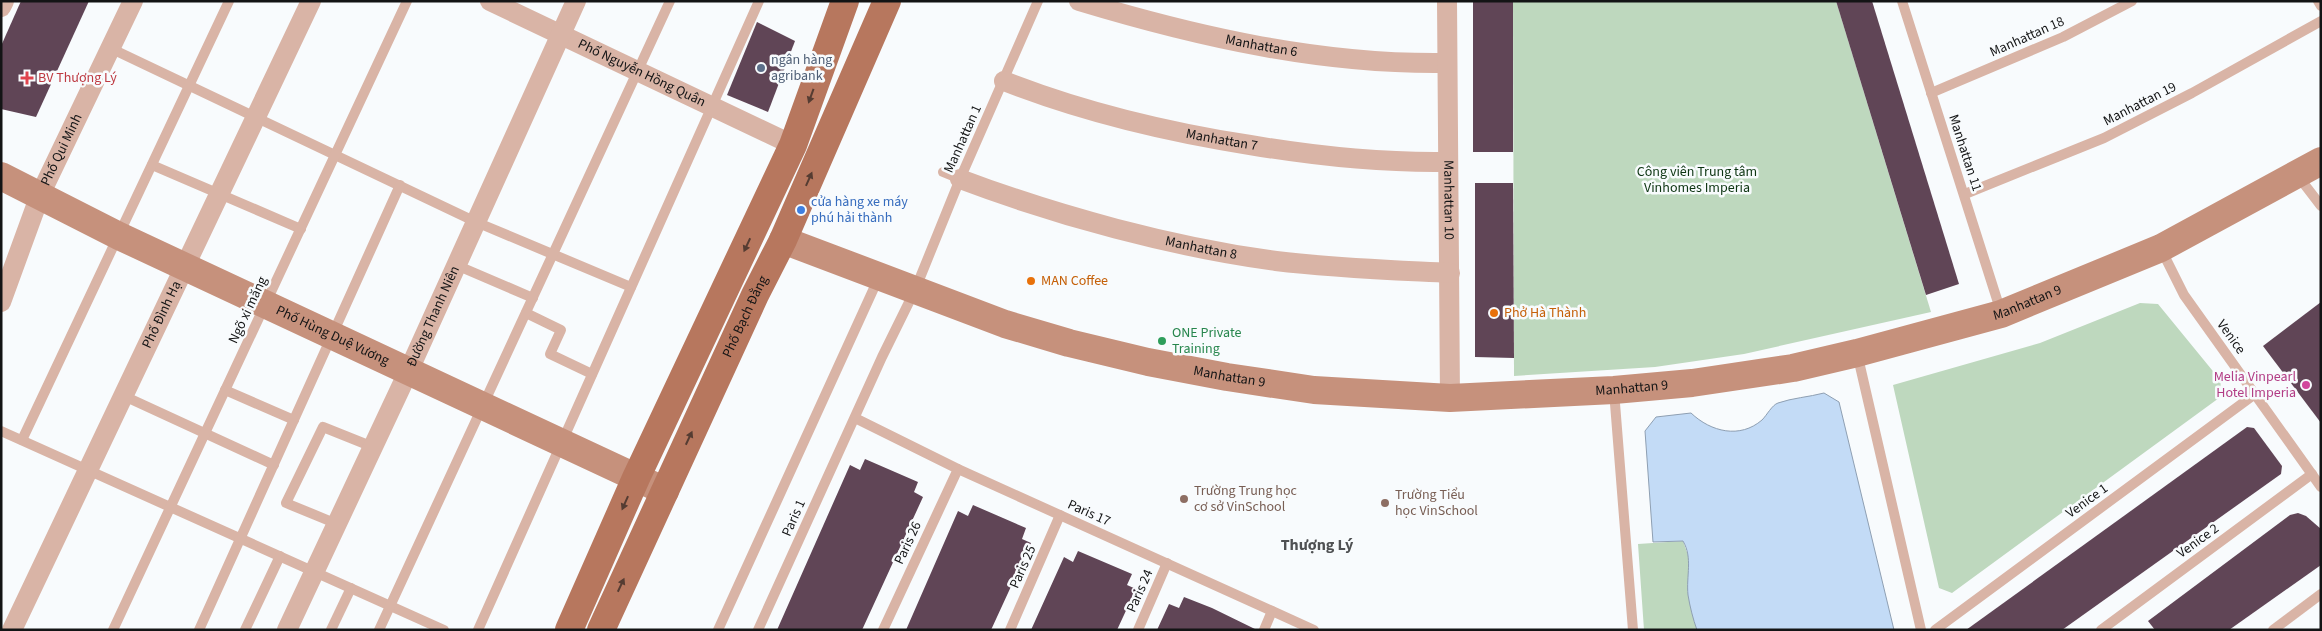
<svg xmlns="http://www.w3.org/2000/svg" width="2322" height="631" font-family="'Source Sans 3',sans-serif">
<rect width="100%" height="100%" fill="#f8fbfd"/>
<g fill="#bed8be">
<polygon points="1513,1 1836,1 1931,312 1744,354 1655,367 1514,376"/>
<polygon points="2140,303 2158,304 2221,381 2219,398 1952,593 1939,588 1893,385 2040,343"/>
<polygon points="1683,541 1689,558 1688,594 1697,630 1644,630 1638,544"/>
</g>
<path fill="#c3dbf6" stroke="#8e9fb2" d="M1824,393L1839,402L1894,630H1697C1693,619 1690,607 1688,595C1686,576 1693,558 1683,541L1653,542L1645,431L1656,417L1691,413C1711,432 1740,439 1762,420C1767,415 1772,405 1778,403C1792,398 1809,397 1824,393Z"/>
<g fill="#604556">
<polygon points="21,1 89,1 36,117 1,109 1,46"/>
<rect x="1473" y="1" width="40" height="151"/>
<polygon points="1836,1 1872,1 1959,284 1926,295"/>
<polygon points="757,22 795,41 768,112 727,95"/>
<polygon points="1475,183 1513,183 1514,358 1475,357"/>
<polygon points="2321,302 2321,423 2263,346"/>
<polygon points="2247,427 2254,428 2282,466 2281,474 2062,630 1966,630"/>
<polygon points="865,459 918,482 914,492 923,497 862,630 777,630 850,465 860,470"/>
<polygon points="973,505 1026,528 1022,539 1031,543 991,630 906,630 958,511 968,516"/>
<polygon points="2298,513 2306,516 2321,529 2321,565 2229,630 2155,630 2148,621 2290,515"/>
<polygon points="1078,551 1132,574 1127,585 1136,589 1117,630 1031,630 1064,557 1073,562"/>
<polygon points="1184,597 1212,608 1257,630 1157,630 1169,604 1179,608"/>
</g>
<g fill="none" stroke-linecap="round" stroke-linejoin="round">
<g stroke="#d9b4a6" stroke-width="10">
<polyline points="1902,1 2001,312"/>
<polyline points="2318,1 2321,6"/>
<polyline points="110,48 476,222 631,287"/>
<polyline points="1931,93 2063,37 2132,1"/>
<polyline points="152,165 301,229"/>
<polyline points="943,172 960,179"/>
<polyline points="2298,176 2321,206"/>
<polyline points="1965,194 2104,138 2192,93 2321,21"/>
<polyline points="2161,249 2184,295 2321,487"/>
<polyline points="456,265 533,298"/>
<polyline points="526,313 561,330 550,354 592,374"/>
<polyline points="1857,353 1921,630"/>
<polyline points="225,390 294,420"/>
<polyline points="1614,391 1633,630"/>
<polyline points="124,396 274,465"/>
<polyline points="855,418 958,469 1314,630"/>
<polyline points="1,431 444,630"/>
<polyline points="22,440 229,1"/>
<polyline points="337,524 286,503 323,427 373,447"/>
<polyline points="113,630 407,1"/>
<polyline points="199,630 400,185"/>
<polyline points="245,630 280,556"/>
<polyline points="331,630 351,588"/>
<polyline points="379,630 670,1"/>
<polyline points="478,630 759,1"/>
<polyline points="718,630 879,277"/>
<polyline points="758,630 882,357 915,290 960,179 1038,1"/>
<polyline points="883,630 958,469"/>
<polyline points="1010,630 1060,515"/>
<polyline points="1138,630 1167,563"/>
<polyline points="1264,630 1272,611"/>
<polyline points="1935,630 2255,394"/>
<polyline points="2101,630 2312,474"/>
<polyline points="2273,630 2321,594"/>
</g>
<g stroke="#d9b4a6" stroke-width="20">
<path id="s1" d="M490,1L793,145"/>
<path id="s2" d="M1079,1C1198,37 1322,65 1447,63"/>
<path id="s3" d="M1447,1L1450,398"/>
<polyline points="1,7 4,1"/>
<path id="s4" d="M1004,81C1083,112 1167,132 1250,145C1315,156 1381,163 1447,162"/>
<path id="s5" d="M960,179C1058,216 1172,247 1276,261C1333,268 1392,270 1450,273"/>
<path id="s6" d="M1,302L40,195L133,1"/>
<path id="s7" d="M12,630L311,1"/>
<path id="s8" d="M287,630L409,370L576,1"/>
</g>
<g stroke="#c6917c" stroke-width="28">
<path id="s9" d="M1,176L119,236L665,491"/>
<path id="s10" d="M783,240L1005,324L1069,343L1148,362L1227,377L1314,390L1450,398L1614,390L1692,383L1793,368L1857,353L2001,314L2161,248L2321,161"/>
</g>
<g stroke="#b7775e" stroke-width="28">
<polyline points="569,630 636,478 793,145 845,1"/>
<path id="s11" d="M601,630L755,295L783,240L887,1"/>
</g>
</g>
<defs><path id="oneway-solid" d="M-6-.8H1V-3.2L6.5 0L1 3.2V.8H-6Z" transform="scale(1.25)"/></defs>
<g fill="#553c32">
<use href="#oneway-solid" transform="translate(811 96) rotate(110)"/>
<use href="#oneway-solid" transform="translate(809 179) rotate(-66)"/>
<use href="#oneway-solid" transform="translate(747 245) rotate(115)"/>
<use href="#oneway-solid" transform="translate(689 438) rotate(-65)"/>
<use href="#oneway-solid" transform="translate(625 503) rotate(114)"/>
<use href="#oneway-solid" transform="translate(621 585) rotate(-65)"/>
</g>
<circle fill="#5c6f8a" stroke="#f8fbfd" stroke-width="2" cx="761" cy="68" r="5"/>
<path fill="#e0444e" stroke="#f8fbfd" stroke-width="2" d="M24.5 70.5h5v5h5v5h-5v5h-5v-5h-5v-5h5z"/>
<circle fill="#3f7fe0" stroke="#f8fbfd" stroke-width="2" cx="801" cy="210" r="5"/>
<g fill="#e8710a" stroke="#f8fbfd" stroke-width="2">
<circle cx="1031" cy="281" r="5"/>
<circle cx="1494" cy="313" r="5"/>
</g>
<circle fill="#2e9e5b" stroke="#f8fbfd" stroke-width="2" cx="1162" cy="341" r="5"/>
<circle fill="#d1479c" stroke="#f8fbfd" stroke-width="2" cx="2306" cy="385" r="5"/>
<g fill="#8d6e63" stroke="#f8fbfd" stroke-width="2">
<circle cx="1184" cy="499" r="5"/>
<circle cx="1385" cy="503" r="5"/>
</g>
<g text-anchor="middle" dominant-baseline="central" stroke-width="5" stroke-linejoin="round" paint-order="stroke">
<g font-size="14" fill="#131415" stroke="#f8fbfd">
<text transform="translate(2027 37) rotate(-24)">Manhattan 18</text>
<text stroke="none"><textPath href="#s2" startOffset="188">Manhattan 6</textPath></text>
<text stroke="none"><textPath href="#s1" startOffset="168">Phố Nguyễn Hồng Quân</textPath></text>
<text transform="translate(2140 104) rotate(-27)">Manhattan 19</text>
<text transform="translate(963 139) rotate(-66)">Manhattan 1</text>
<text stroke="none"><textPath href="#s4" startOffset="226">Manhattan 7</textPath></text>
<text stroke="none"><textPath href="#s6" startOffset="164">Phố Qui Minh</textPath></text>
<text transform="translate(1965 153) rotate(72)">Manhattan 11</text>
<text stroke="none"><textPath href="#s3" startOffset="199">Manhattan 10</textPath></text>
<text stroke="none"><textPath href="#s5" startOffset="251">Manhattan 8</textPath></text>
<text stroke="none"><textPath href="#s10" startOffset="1278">Manhattan 9</textPath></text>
<text transform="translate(248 310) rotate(-65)">Ngõ xi măng</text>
<text stroke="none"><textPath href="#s7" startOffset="349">Phố Đình Hạ</textPath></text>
<text stroke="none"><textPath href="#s8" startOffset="346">Đường Thanh Niên</textPath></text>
<text stroke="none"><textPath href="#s11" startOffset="345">Phố Bạch Đằng</textPath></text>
<text stroke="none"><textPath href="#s9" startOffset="368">Phố Hùng Duệ Vương</textPath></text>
<text transform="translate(2231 337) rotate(54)">Venice</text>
<text stroke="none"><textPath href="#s10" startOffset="468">Manhattan 9</textPath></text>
<text stroke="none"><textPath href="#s10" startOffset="872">Manhattan 9</textPath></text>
<text transform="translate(2087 501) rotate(-36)">Venice 1</text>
<text transform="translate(1089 513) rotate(24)">Paris 17</text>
<text transform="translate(794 518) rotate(-66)">Paris 1</text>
<text transform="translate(2198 541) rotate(-36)">Venice 2</text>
<text transform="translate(908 543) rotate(-65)">Paris 26</text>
<text transform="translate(1023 567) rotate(-66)">Paris 25</text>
<text transform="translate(1140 591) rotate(-66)">Paris 24</text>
</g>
<g font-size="14" fill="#4e5e75" stroke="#f8fbfd" text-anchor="start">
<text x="771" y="60">ngân hàng<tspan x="771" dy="16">agribank</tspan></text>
</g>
<g font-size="14" fill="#be3a42" stroke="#f8fbfd" text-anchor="start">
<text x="38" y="78">BV Thượng Lý</text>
</g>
<g font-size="14" fill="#0c3411" stroke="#f8fbfd">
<text x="1697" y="172">Công viên Trung tâm<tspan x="1697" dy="16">Vinhomes Imperia</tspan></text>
</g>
<g font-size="14" fill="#366cbe" stroke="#f8fbfd" text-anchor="start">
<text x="811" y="202">cửa hàng xe máy<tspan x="811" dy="16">phú hải thành</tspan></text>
</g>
<g font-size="14" fill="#c56008" stroke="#f8fbfd" text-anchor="start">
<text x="1041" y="281">MAN Coffee</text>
<text x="1504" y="313">Phở Hà Thành</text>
</g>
<g font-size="14" fill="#27864d" stroke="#f8fbfd" text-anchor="start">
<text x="1172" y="333">ONE Private<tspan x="1172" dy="16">Training</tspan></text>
</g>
<g font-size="14" fill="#b23c85" stroke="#f8fbfd" text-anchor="end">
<text x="2296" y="377">Melia Vinpearl<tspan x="2296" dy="16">Hotel Imperia</tspan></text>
</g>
<g font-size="14" fill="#785e54" stroke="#f8fbfd" text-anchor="start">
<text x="1194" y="491">Trường Trung học<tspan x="1194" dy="16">cơ sở VinSchool</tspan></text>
<text x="1395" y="495">Trường Tiểu<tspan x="1395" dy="16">học VinSchool</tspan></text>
</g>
<g font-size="16" font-weight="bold" fill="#4f5153" stroke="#f8fbfd">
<text x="1317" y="545">Thượng Lý</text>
</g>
</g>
<rect width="2322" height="631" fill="none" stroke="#131415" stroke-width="5"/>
</svg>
